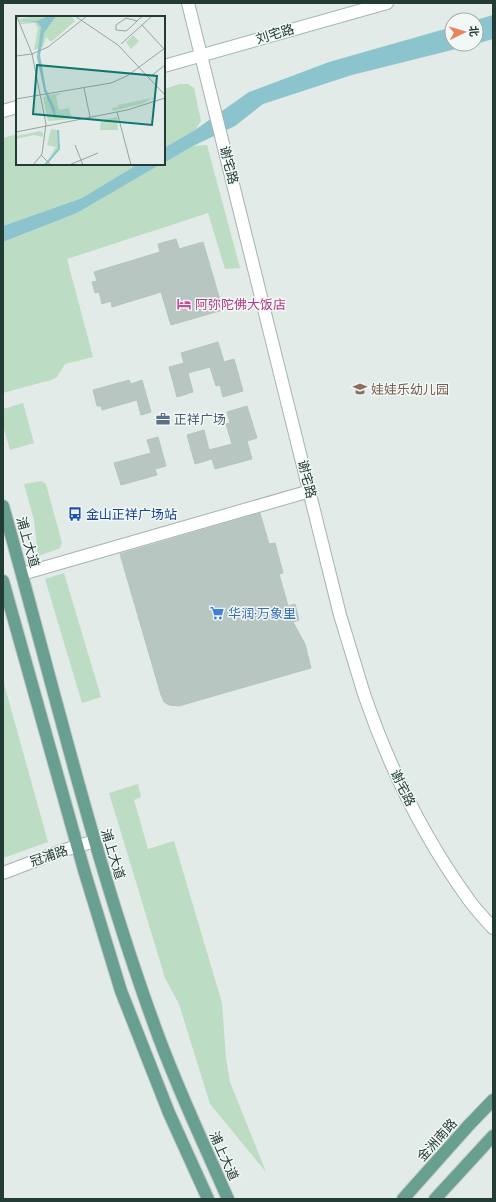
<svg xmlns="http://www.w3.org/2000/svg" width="496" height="1202" font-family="'Public Sans','Noto Sans SC',sans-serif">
<rect width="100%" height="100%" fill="#e2ebe7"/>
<g fill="#bcdcc4">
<polygon points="180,84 188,84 194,88 201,121 195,130 164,148 164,89"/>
<polygon points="17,134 17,164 138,164 82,198 3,226 3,138"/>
<polygon points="207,145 240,268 225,269 208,213 67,259 93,357 65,364 57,377 51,380 3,393 3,242 77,213 161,164 164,164 164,163 193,146"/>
<polygon points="23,403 34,443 10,450 3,426 3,409"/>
<polygon points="41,481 46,484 62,543 60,548 58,549 38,556 34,520 24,484"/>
<polygon points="64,573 101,697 82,703 45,579"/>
<polygon points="3,680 48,842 3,858"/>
<polygon points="138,784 141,797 134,800 148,849 174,841 222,1003 226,1058 230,1082 266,1172 210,1104 179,1004 165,978 109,793"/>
</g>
<g fill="#8cc4ce">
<polygon points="493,15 493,39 476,44 476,20"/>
<polygon points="452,27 452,44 476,44 352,75 263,104 235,126 193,146 164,163 164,148 195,130 249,92 329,62"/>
<polygon points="138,164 161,164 77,213 3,242 3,226 82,198"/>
</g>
<g fill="#b7c6c0" stroke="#b4c5be">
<polygon points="176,239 179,249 203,242 223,310 171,325 161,292 112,307 111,301 102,304 99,292 95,293 92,282 97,281 94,272 160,252 158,244"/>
<polygon points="218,342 224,362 234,359 243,391 223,397 220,385 216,386 210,367 188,373 193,392 177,397 169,367 184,363 181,353"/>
<polygon points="129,380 131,384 142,380 151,412 141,415 137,400 102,410 101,406 97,406 93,390"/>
<polygon points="247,406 257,438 247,441 252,459 215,469 212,459 195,464 187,435 204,430 209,450 232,444 226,424 230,423 227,412"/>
<polygon points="158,437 166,466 155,469 157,475 121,485 114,463 151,453 147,440"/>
<polygon points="260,513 269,544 275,543 283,573 279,574 288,606 295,604 299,620 293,622 305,644 311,668 179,706 169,705 164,702 161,695 120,554"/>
</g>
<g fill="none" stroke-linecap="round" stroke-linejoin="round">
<defs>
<polyline id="minor" points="22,574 310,491"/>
<g id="tertiary">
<path d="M188,3L340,615C348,641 356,668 364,694C389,767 424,838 469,900C476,910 485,919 493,928"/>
<polyline points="3,873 61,851 95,841"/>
</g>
<g id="secondary">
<polyline points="164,66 387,3"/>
<polyline points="3,111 17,107"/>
</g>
<g id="primary">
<path d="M3,506C52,680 93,857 155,1027C176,1086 203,1142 228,1199"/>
<polyline points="3,581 84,870 121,991 169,1113 208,1199"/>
<polyline points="403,1199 468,1126 493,1100"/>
<polyline points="435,1199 493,1136"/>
</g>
</defs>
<use href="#minor" stroke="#a5b3ae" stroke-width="14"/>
<use href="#tertiary" stroke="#a5b3ae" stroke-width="14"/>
<use href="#secondary" stroke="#a1b7af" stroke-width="14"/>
<use href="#primary" stroke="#c1c8c6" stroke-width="14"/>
<use href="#minor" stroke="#fff" stroke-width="12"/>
<use href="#tertiary" stroke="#fff" stroke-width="12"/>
<use href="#secondary" stroke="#fff" stroke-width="12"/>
<use href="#primary" stroke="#689f91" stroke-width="12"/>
</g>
<defs>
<symbol id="hotel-bare" viewBox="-9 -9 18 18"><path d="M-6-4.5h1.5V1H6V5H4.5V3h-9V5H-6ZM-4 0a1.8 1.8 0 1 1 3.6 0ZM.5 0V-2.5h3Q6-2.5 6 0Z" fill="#d1479c" stroke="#f2f8f5" stroke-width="2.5" paint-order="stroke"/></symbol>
<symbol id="school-bare" viewBox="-9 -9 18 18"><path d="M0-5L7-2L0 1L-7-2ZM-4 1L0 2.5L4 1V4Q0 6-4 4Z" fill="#8d6e63" stroke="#f2f8f5" stroke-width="2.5" paint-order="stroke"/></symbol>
<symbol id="office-bare" viewBox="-9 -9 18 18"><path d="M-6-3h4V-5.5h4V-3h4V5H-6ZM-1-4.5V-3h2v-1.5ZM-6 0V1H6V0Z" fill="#5c6f8a" stroke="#f2f8f5" stroke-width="2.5" paint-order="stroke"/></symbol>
<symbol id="bus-bare" viewBox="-9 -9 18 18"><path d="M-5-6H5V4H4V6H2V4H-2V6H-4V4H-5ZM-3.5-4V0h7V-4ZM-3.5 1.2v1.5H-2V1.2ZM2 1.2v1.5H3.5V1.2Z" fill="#1a4fb4" stroke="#f2f8f5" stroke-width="2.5" paint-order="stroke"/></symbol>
<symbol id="supermarket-bare" viewBox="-9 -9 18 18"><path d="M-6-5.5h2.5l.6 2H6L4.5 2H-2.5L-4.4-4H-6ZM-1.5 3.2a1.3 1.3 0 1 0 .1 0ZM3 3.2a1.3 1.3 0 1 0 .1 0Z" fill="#3f7fe0" stroke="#f2f8f5" stroke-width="2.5" paint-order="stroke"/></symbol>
</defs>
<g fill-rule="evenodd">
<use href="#hotel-bare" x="174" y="294" width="20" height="20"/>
<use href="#school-bare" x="350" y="379" width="20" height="20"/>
<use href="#office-bare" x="153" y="409" width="20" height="20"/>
<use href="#bus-bare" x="65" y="504" width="20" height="20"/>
<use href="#supermarket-bare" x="207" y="603" width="20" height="20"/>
</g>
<g text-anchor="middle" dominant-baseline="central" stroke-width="3" stroke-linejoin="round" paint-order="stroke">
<g font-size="13" fill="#233b35" stroke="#f2f8f5">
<text transform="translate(275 34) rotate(-16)">刘宅路</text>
<text transform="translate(229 165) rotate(76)">谢宅路</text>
<text transform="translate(307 479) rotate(76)">谢宅路</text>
<text transform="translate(28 542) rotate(74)">浦上大道</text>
<text transform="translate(403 788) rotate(64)">谢宅路</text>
<text transform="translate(113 854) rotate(73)">浦上大道</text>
<text transform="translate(49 856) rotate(-19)">冠浦路</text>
<text transform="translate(437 1140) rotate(-48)">金洲南路</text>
<text transform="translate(224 1156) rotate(66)">浦上大道</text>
</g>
<g font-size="13" fill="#b23c85" stroke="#f2f8f5" text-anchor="start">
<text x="195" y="304">阿弥陀佛大饭店</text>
</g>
<g font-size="13" fill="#785e54" stroke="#f2f8f5" text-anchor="start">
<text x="371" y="389">娃娃乐幼儿园</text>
</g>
<g font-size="13" fill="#4e5e75" stroke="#f2f8f5" text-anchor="start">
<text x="174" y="419">正祥广场</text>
</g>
<g font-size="13" fill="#164399" stroke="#f2f8f5" text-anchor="start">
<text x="86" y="514">金山正祥广场站</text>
</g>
<g font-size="13" fill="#366cbe" stroke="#f2f8f5" text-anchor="start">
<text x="228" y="613">华润·万象里</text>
</g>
</g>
<g transform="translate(16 16)">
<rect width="149" height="149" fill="#e2ebe7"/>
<path d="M19,0H55L59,5L35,26L30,21L27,31L18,34L22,12L19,7L5,8L3,3ZM117,19L123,25L115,33L110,26ZM46,77L40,80L43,94L53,92L56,103L32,105L27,81L32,80L42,103L33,79ZM136,82L128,87L97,95L96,92L102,91V89ZM101,101L102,114H84L85,104ZM35,113L41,114L43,129L42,134L33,142L40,131L31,129ZM24,115L27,117V121L18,119L0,123V120Z" fill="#bcdcc4"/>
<path d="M33,0H40L28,17L24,39L30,73L39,93L40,103L28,75L21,41L25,11L21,6L0,4L20,5Z" fill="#8cc4ce"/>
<path fill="none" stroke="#8cc4ce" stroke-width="2" d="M29,149L43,133L42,114"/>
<path fill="none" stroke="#96a5a0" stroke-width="1" d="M59,0L102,29L149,79M0,1L12,0M1,1L16,38M121,5L110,2L100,9V14L110,15L116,10L123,3L127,0M126,9L148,33M105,28L136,0M16,38L30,108L26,138L17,149M0,40L16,38L32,31L71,0M135,60L149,49M68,72L74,101M0,83L95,67L111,60L149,32M101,96L115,149M0,116L111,94L149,82M59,129L67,149M25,139L35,149M53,149L82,137"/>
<path fill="#0f766e" fill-opacity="0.15" stroke="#0f766e" stroke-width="2" d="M21,49L141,60L136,109L17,98Z"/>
<rect width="149" height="149" fill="none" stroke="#233b35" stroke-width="2"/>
</g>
<rect width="496" height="1202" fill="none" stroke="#233b35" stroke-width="8"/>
<g transform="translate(464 32) rotate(85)"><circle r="19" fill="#f2f8f5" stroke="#9faca8"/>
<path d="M0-3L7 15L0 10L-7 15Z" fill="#eb8360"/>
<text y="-6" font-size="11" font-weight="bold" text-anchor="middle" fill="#233b35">北</text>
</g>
</svg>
